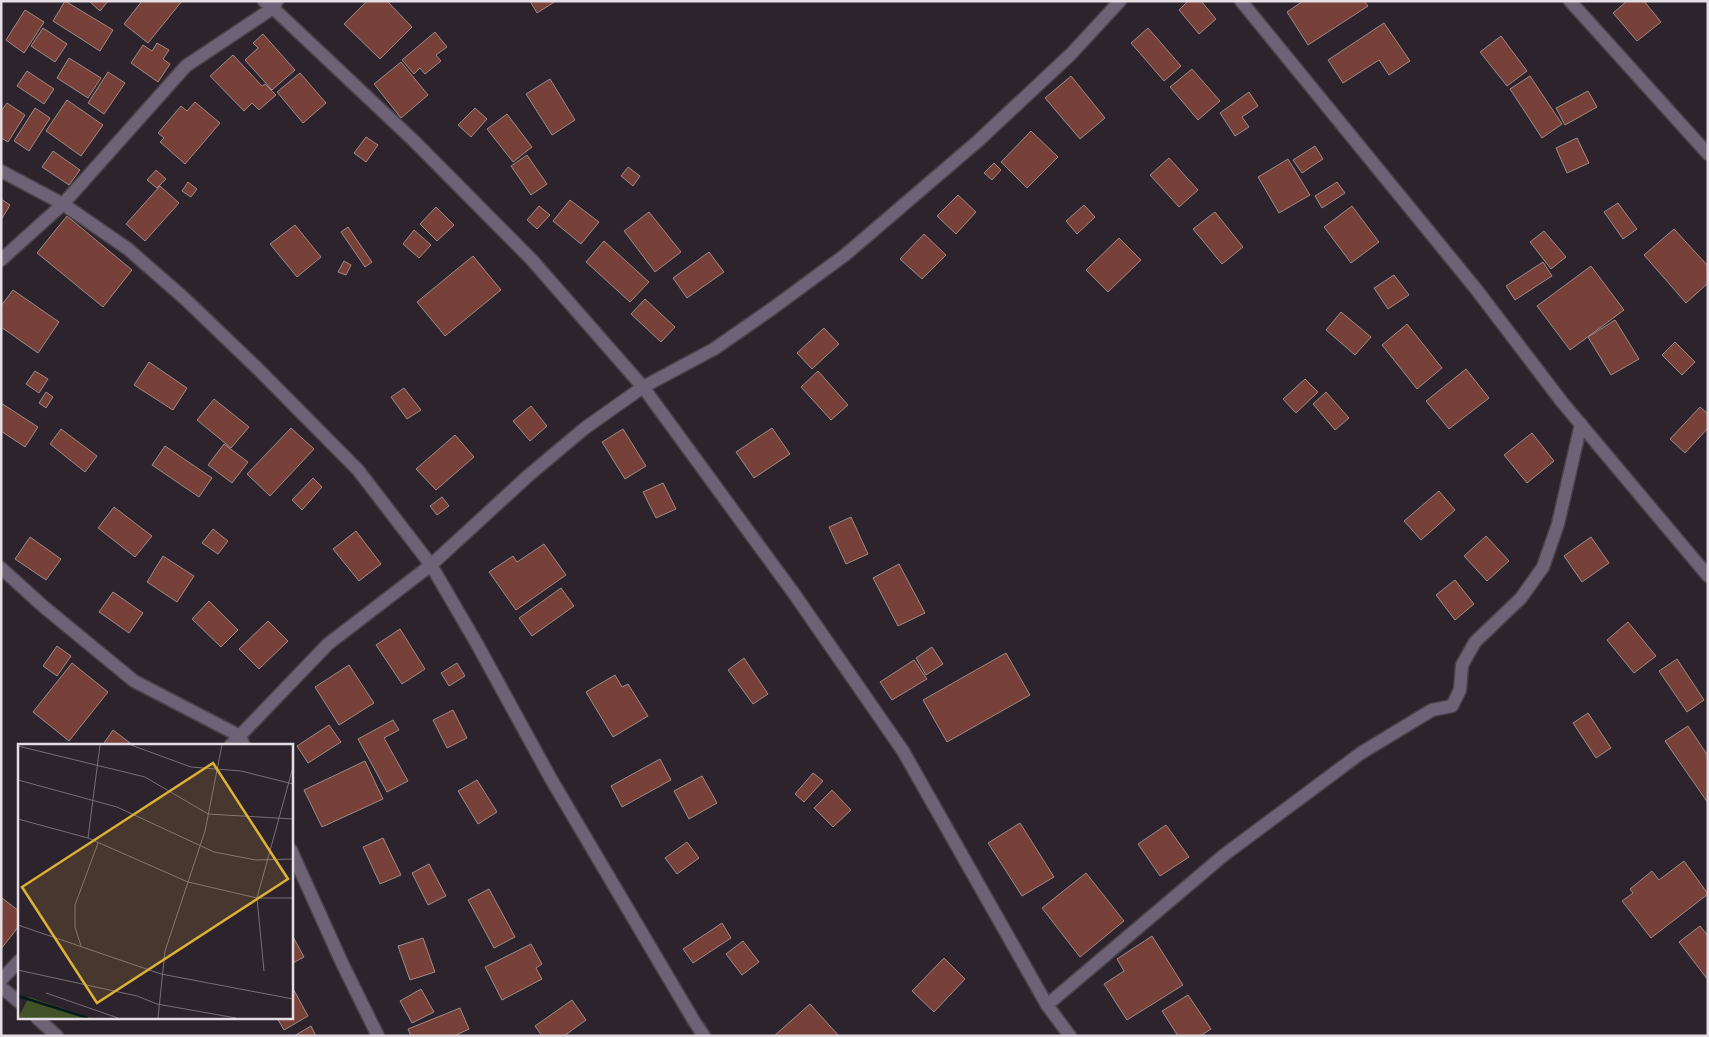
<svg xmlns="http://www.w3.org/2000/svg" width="1709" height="1037" font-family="'Libre Baskerville',serif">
<rect width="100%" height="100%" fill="#2d232d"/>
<g fill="#774139" stroke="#9d8b88">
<polygon points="65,1 113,30 100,51 53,21"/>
<polygon points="89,1 108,1 100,11"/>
<polygon points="142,1 182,1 148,43 124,24"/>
<polygon points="367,1 387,1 412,27 380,59 344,24"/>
<polygon points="530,1 556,1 537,13"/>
<polygon points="1188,1 1201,1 1216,19 1199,34 1179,10"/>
<polygon points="1303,1 1364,1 1368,6 1308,45 1287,12"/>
<polygon points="1627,1 1644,1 1661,22 1637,41 1613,13"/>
<polygon points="25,10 44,22 24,53 6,40"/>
<polygon points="1384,23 1410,61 1389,75 1379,60 1343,83 1328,60"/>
<polygon points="43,28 67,44 55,62 31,46"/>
<polygon points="1148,28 1181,66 1164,81 1131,43"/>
<polygon points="435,32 447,47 436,55 441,61 425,74 420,68 414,74 402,60"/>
<polygon points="263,34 295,70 272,90 245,60 258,48 253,43"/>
<polygon points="1501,36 1527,71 1507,86 1480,52"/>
<polygon points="157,43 169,50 163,59 170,64 158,82 131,63 143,45 152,51"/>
<polygon points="233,55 262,86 265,84 276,95 259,110 252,103 244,111 210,76"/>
<polygon points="69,58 101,78 88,98 57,78"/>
<polygon points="401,62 428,95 401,118 374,84"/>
<polygon points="1192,69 1220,101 1198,120 1170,87"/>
<polygon points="27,71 54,89 44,104 17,86"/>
<polygon points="108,72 125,83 104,114 88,103"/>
<polygon points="300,73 326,103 303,123 277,92"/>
<polygon points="1071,76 1105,118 1080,139 1045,98"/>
<polygon points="1530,76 1562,124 1542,138 1510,89"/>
<polygon points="550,79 575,120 552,135 526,94"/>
<polygon points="1588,91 1597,107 1565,125 1556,108"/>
<polygon points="1249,92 1258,106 1242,117 1249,127 1235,136 1220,113"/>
<polygon points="67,100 103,125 81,156 46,131"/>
<polygon points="195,102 220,123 185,164 160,142 164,138 158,133 181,106 187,111"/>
<polygon points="7,103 25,115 8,142 1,138 1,111"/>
<polygon points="35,108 50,118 29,151 14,141"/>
<polygon points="475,108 487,119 471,137 458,125"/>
<polygon points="507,114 532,147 513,162 487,129"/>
<polygon points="1031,131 1058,157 1027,188 1001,162"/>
<polygon points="366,137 378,145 366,162 354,153"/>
<polygon points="1577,138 1589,163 1567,173 1556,148"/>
<polygon points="1315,146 1323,159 1302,173 1293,160"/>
<polygon points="53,151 80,170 69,185 42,167"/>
<polygon points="527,155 547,184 531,195 511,166"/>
<polygon points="1169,158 1198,190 1179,207 1150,175"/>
<polygon points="1288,159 1310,195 1279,213 1258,177"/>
<polygon points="994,163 1001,170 992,180 984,173"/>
<polygon points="628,167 640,176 633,186 621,176"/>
<polygon points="156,170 166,179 157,188 147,180"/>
<polygon points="188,182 197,189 191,197 182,191"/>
<polygon points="1337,182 1345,193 1322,208 1315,196"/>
<polygon points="160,186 179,203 145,241 126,224"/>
<polygon points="958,195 976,212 956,234 937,216"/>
<polygon points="1,199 10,205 1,220"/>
<polygon points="570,200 599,222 581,244 553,221"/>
<polygon points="1618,203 1637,229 1623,239 1604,212"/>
<polygon points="1084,205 1095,217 1077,234 1066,221"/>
<polygon points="539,206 550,215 537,229 527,220"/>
<polygon points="1352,206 1379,242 1351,263 1324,227"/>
<polygon points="436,207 454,225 437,241 420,224"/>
<polygon points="649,212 681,252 655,272 624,231"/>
<polygon points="1215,212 1243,247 1222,264 1193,229"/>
<polygon points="67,216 132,270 103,307 37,253"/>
<polygon points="295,225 321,257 297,277 270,244"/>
<polygon points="348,227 372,262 365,267 341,232"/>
<polygon points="1674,229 1708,266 1708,283 1686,303 1644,255"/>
<polygon points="414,230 431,245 419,258 403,244"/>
<polygon points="1544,231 1566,257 1551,269 1530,242"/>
<polygon points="924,234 946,255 922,279 900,259"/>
<polygon points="1119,238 1141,260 1108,292 1086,270"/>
<polygon points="604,241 649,282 630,302 586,262"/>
<polygon points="709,252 724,272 687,298 673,278"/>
<polygon points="473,256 501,290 445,336 417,302"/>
<polygon points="344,261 351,265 346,275 338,272"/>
<polygon points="1543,262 1552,276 1515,300 1506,286"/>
<polygon points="1591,266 1624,310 1570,350 1537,306"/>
<polygon points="1394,275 1409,295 1388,309 1374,288"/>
<polygon points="13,290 59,322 38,353 1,327 1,306"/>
<polygon points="645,299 675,327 661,342 631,314"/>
<polygon points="1341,312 1371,337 1355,355 1326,330"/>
<polygon points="1615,320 1639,359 1611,375 1588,337"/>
<polygon points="1407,324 1442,368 1417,389 1382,345"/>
<polygon points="824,328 839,344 812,369 797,353"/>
<polygon points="1675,342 1695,362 1682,375 1662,355"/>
<polygon points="149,362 187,388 173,410 134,385"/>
<polygon points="1466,369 1489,398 1449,429 1426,401"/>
<polygon points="35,371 48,379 39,393 26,384"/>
<polygon points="818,371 848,405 831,420 801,387"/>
<polygon points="1305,379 1318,392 1296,413 1283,399"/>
<polygon points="404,388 421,410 407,419 391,397"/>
<polygon points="46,392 53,397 46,408 39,403"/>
<polygon points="1326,392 1349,418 1335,430 1313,404"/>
<polygon points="214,399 249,427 231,448 197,420"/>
<polygon points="1,403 38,427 25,447 1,431"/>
<polygon points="531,406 547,426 530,441 513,421"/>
<polygon points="1700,407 1708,414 1708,428 1685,453 1670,439"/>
<polygon points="291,428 314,449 270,496 247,474"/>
<polygon points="772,428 790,454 754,478 736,452"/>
<polygon points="61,429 97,456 85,472 50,444"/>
<polygon points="623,429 646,466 625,479 602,442"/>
<polygon points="1532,433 1554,461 1527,483 1504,455"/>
<polygon points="455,435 474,457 436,490 416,469"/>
<polygon points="224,444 248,462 232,483 208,465"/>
<polygon points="165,446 212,478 199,497 152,465"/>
<polygon points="313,478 322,487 302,510 292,500"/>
<polygon points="663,483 676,509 656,518 643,492"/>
<polygon points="1439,491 1455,510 1421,540 1404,521"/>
<polygon points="442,497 449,506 437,515 430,506"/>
<polygon points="114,507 152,536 135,557 98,528"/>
<polygon points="851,517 868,554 846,564 829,527"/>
<polygon points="213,529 228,541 218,554 202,543"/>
<polygon points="356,531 381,564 359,581 333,549"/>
<polygon points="1486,536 1509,561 1487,581 1464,556"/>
<polygon points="30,537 61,559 46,580 15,559"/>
<polygon points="1591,537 1609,563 1582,582 1564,556"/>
<polygon points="544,544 566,575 516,610 489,572 513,556 517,562"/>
<polygon points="163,556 194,576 177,602 147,582"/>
<polygon points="899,564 925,613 898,626 873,578"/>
<polygon points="1455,580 1474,604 1455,620 1436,595"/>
<polygon points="561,588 574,606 532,636 519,618"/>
<polygon points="113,592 143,613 129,633 99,612"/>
<polygon points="209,601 238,630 221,647 192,619"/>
<polygon points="268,621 288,641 259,669 239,649"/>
<polygon points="1628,622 1656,656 1634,673 1607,640"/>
<polygon points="400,629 425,669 402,684 376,645"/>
<polygon points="57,646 71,656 57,676 43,666"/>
<polygon points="932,647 943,664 926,675 916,658"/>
<polygon points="1006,653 1030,695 947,742 923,700"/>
<polygon points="744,658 768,694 753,704 728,670"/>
<polygon points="1677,659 1704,700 1687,712 1659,671"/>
<polygon points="914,660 927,679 892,700 880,682"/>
<polygon points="72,663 108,692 69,741 33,712"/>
<polygon points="457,663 465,676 449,686 441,673"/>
<polygon points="349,665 374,703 339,725 315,687"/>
<polygon points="615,675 622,687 628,684 648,716 613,737 586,692"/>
<polygon points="453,710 467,738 447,748 433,720"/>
<polygon points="1588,713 1611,748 1596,758 1573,723"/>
<polygon points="393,720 399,730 384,738 408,781 387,792 358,739"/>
<polygon points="329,725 341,742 308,763 297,746"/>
<polygon points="1688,726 1708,756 1708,803 1665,741"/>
<polygon points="113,730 134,746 102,746"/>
<polygon points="660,759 671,780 622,807 611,786"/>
<polygon points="365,761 383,799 322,827 304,790"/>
<polygon points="813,773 823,781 804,802 795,794"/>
<polygon points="702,776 717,803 689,819 674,791"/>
<polygon points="477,780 497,812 478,824 458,791"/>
<polygon points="832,790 851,810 833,827 814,808"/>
<polygon points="1020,823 1054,877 1022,896 988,843"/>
<polygon points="1166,825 1189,857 1160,876 1138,844"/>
<polygon points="383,838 401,875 380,884 363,847"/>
<polygon points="687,842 699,858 677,874 665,858"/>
<polygon points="1684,861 1708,894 1651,938 1622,901 1633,893 1630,889 1652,871 1659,880"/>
<polygon points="429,864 446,896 428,905 412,873"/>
<polygon points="1086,873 1124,921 1080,957 1042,908"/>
<polygon points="489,889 515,937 494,948 468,900"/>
<polygon points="2,898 19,911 19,926 1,949"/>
<polygon points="722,923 731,938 693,963 683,949"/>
<polygon points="1700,926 1708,936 1708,980 1679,942"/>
<polygon points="291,933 304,957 291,964"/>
<polygon points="1152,936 1183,985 1127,1020 1104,984 1124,971 1117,959"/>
<polygon points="423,938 435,972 410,980 398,946"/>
<polygon points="743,941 759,962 742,975 726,954"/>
<polygon points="531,944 542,964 536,968 542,979 502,1000 485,967"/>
<polygon points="944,958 965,979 934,1012 912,991"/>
<polygon points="291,985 308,1016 284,1030 277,1018 291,1018"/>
<polygon points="421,989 434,1012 412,1023 400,1001"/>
<polygon points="1188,995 1211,1029 1200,1036 1178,1036 1162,1011"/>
<polygon points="572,1000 586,1020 564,1036 542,1036 535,1026"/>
<polygon points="810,1004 839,1036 774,1036"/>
<polygon points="460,1008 469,1029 454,1036 411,1036 408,1029"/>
<polygon points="311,1026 316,1036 294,1036"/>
</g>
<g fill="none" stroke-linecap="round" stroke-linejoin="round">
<defs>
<g id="minor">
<polyline points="264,1 273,8 413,140 532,260 643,387 795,595 903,751 1047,1005 1070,1036"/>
<polyline points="1241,1 1476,289 1562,402 1708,576"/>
<polyline points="1570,1 1708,154"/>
<polyline points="1,171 63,204 128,249 184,298 258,369 358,470 431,565 477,644 551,779 694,1021 704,1036"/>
<polyline points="1,260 63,204 186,66 273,8 277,1"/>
<polyline points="1,568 44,607 134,681 240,736 244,746"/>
<polyline points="230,746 328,644 431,565 529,475 585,428 643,387 714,349 773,308 845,255 978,141 1071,54 1120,1"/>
<polyline points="291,850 342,963 378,1036"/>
<polyline points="1,980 19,961"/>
<polyline points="1,987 19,1002"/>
<polyline points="1047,1005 1224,855 1361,753 1432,710 1452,706 1460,690 1462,665 1475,642 1521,598 1543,567 1558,524 1581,424"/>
<polyline points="37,1018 57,1036"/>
</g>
</defs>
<use href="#minor" stroke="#4a414a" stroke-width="15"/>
<use href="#minor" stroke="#6e6277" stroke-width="12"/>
</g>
<g transform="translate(18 744)">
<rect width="275" height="275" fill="#2d232d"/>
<path d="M11,253L73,274H0Z" fill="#425228"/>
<path fill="none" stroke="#02191d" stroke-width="2.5" d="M0,252L70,274"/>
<path fill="none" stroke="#776e77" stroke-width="1" d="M113,1L173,23L223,27L275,40M0,2L127,33L190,70L275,75M0,36L99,63L196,108L238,116L275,115M0,75L70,94L170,138L239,154H275M70,94L82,1M0,181L143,230L275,255M63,202L57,183V161L80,99M0,226L119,252L139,260L218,274M246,227L239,154L275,23M28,249L100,274M140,274L147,207L187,87L204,1"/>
<path fill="#ddb133" fill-opacity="0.15" stroke="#ddb133" stroke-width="2.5" d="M195,19L270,135L79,259L4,143Z"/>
<rect width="275" height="275" fill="none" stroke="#e5dee5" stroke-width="2.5"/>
</g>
<rect width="1709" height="1037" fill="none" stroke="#e5dee5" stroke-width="5"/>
</svg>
